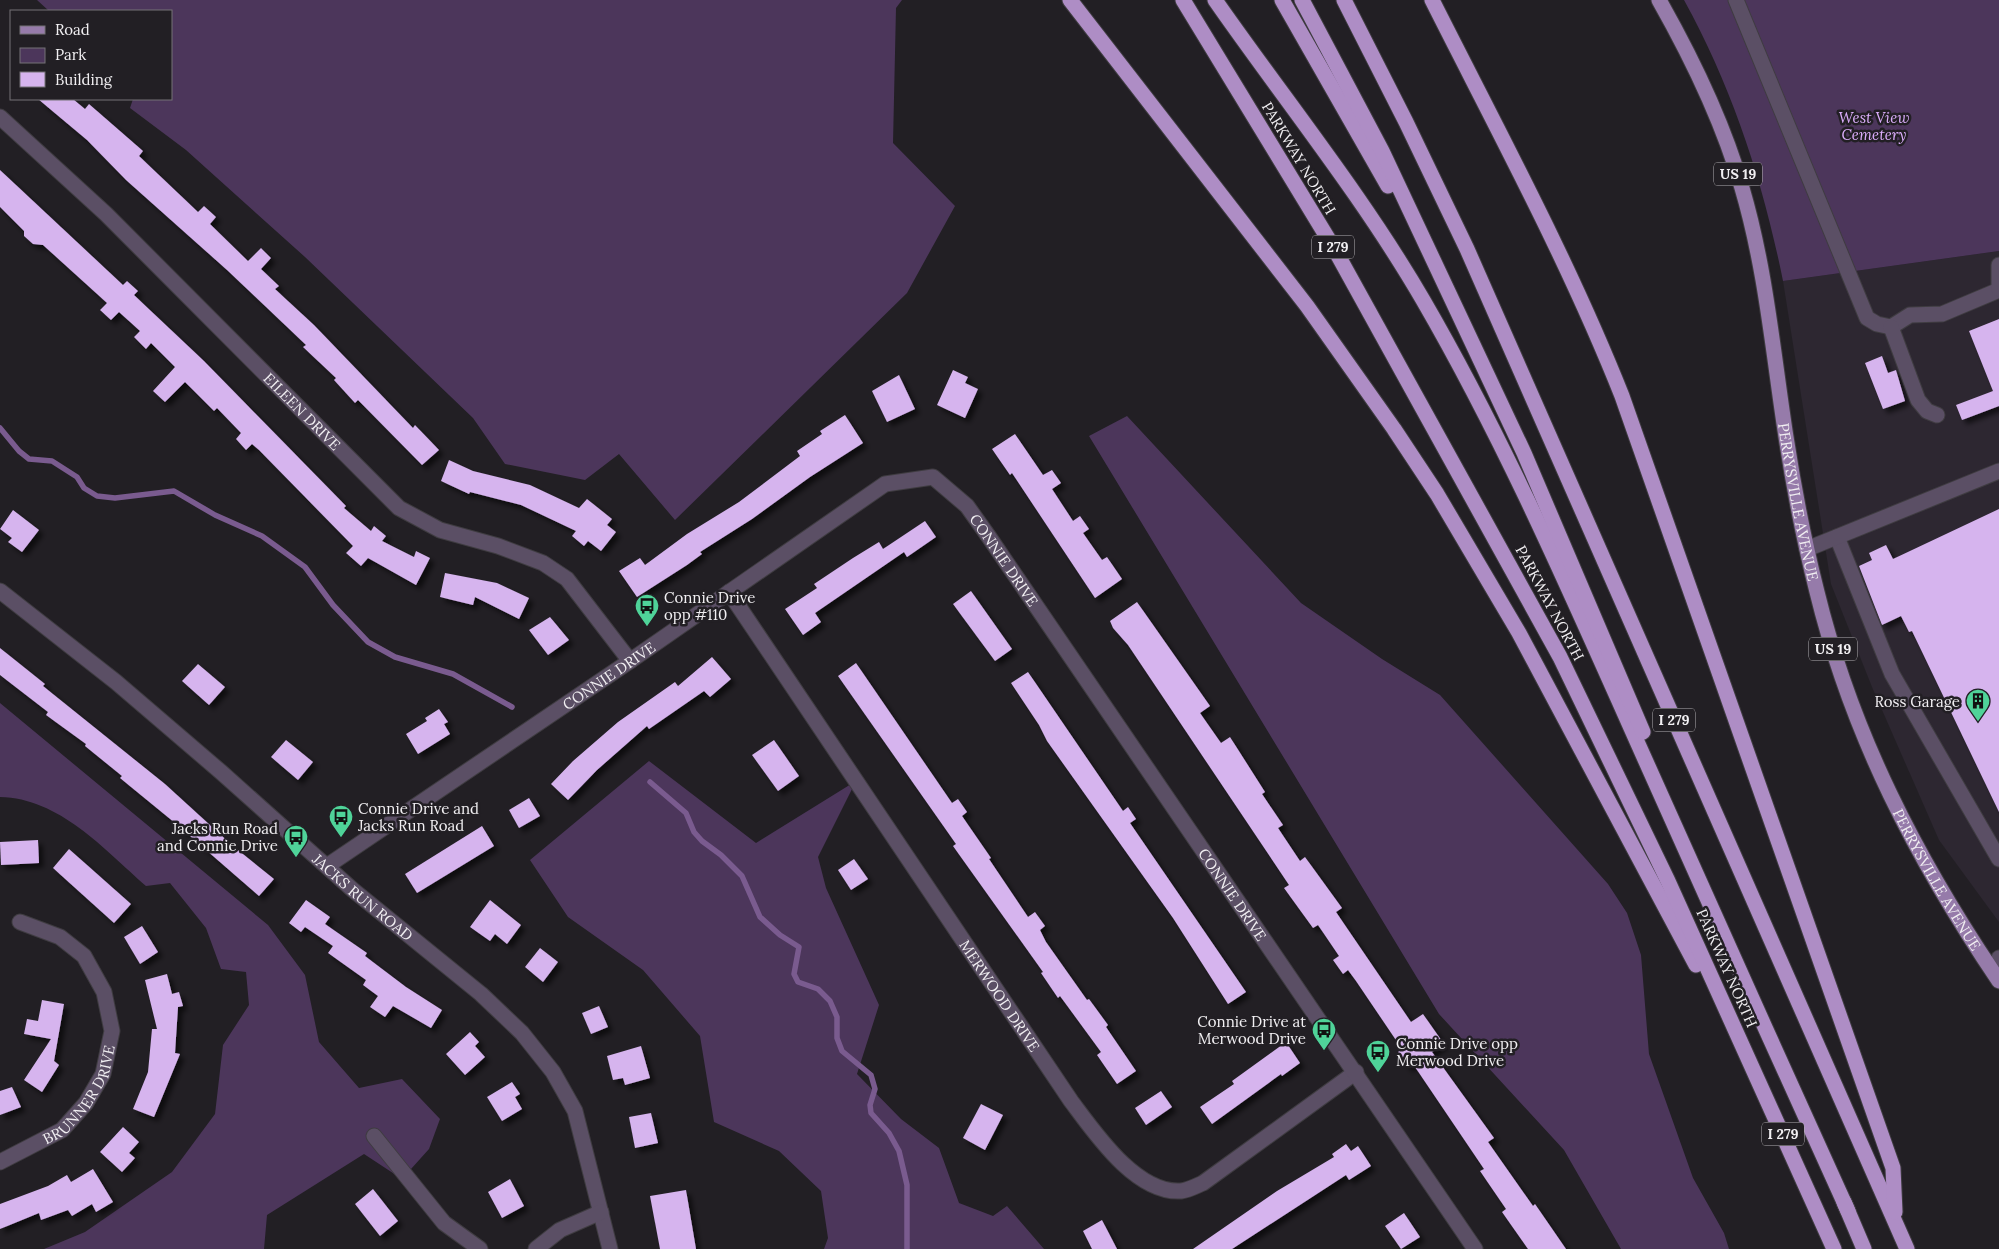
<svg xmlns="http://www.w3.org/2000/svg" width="1999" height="1249" font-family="Lora,serif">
<defs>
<filter id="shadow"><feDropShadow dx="4.5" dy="4.5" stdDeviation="2.5" flood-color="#0009"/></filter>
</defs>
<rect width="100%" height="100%" fill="#221f24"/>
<polygon fill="#2d2731" points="1999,251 1999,922 1939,840 1872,687 1831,584 1783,281"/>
<g fill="#4c365b">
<polygon points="37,0 902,0 896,8 893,143 955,206 907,293 675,520 619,454 585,480 505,464 473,418 305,257 186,150 130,108 133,99 171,99 171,11 49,11"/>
<path d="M1684,0H1999V251L1783,281C1763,182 1733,89 1684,0Z"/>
<polygon points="1127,416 1301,603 1382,659 1440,695 1608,884 1627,913 1641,955 1649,1054 1693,1178 1724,1233 1729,1249 1621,1249 1564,1150 1439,1014 1089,436"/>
<path d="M0,703L268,925L305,975L319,1042L359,1088L402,1079L440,1119L429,1149L402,1179L364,1154L267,1215L264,1249H44L85,1232L172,1172L215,1114L223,1045L249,1005L246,972L221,969L206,928L170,883L146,886C104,849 59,798 0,797Z"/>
<polygon points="649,761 756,843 856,781 818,857 826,888 879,1005 857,1074 901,1119 939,1148 959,1203 993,1216 1007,1206 1044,1249 824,1249 828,1238 821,1191 779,1151 714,1122 700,1036 643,970 568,917 530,860"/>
</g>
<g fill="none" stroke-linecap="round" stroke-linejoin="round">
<g stroke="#7a5b8f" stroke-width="5.5">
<polyline points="0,428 19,451 29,459 52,461 77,477 84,488 97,496 115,498 174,491 215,515 262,536 305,567 333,605 368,642 395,657 453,674 512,707"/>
<polyline points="650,782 686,813 694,832 702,841 721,855 742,876 760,917 780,935 799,947 794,974 798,982 818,989 830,1001 837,1017 837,1038 842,1051 871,1075 875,1089 870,1105 871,1113 889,1133 899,1151 907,1185 907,1249"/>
</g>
</g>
<g fill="#d6b4ee" filter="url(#shadow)">
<polygon points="38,99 73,99 85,109 89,104 143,151 139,156 198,212 204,206 216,217 210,224 248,261 261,248 271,258 261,269 279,286 275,289 314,325 413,428 415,425 439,450 422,465 358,400 355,403 334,380 336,378 303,347 306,345 227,270 126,180 87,140"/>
<polygon points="0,170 123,285 127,281 138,291 134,295 204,361 346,506 344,508 371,531 374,526 386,536 382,541 414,557 416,551 430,558 416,585 368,558 361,566 346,553 353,546 259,450 252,444 246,450 236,439 241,433 217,408 214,411 185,382 165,402 153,391 175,367 151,343 146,349 134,337 140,331 119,312 111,320 100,310 107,303 43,245 33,244 24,236 24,231 0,207"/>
<polygon points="1999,319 1999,406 1962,420 1956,405 1993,391 1969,331"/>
<polygon points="1882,356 1888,373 1896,370 1905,401 1883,409 1865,363"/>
<polygon points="953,370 968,377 965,383 978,389 965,418 937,405"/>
<polygon points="899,375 915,409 887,422 872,391"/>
<polygon points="845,415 863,443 810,477 752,519 700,552 702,554 687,565 637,597 619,571 640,558 645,565 687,534 739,502 800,456 797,451 822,434 820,431"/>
<polygon points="1015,434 1043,475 1052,470 1061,483 1052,489 1073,521 1080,516 1089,529 1083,533 1102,560 1107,557 1122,579 1095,598 1012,473 1010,475 992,449"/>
<polygon points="449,460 473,471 530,485 579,508 587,499 612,519 607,525 616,532 601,551 588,541 584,546 572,536 576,531 521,505 470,492 469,494 441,481"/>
<polygon points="1999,509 1999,812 1912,631 1909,632 1901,616 1882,625 1859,566 1872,560 1869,553 1886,545 1893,559"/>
<polygon points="13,510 39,530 22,552 8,542 12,538 0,529"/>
<polygon points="925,521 936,537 907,557 904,552 815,613 821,622 803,635 785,609 817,588 814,584 853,558 879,542 883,549"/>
<polygon points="445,573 497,583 529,598 519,619 475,597 473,605 440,597"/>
<polygon points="971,591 1012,649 995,661 953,604"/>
<polygon points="1137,602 1210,706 1200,713 1221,743 1230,737 1265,792 1262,794 1283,825 1278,828 1300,861 1305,857 1342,908 1336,912 1411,1022 1423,1014 1444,1044 1432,1052 1494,1138 1488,1142 1533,1206 1535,1204 1566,1249 1528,1249 1502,1212 1506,1209 1480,1171 1484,1169 1413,1064 1408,1068 1398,1052 1402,1049 1356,981 1348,970 1343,974 1333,960 1339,956 1318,925 1313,928 1284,888 1289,885 1128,645 1113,628 1110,621"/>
<polygon points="550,617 569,640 548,655 529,630"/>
<polygon points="0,648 45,684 43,686 165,784 233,846 274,879 259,896 175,823 120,778 122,776 85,746 86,744 46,715 48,712 0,675"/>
<polygon points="712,657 731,679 710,697 704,691 649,729 647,726 597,770 568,800 551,784 573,761 618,722 675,682 678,686"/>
<polygon points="856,663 952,803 958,799 967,812 962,816 991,858 989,859 1028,917 1035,912 1045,926 1040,930 1046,942 1087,1000 1089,999 1108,1025 1106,1027 1136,1071 1117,1084 1097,1055 1101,1052 1060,996 1058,998 1041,973 1043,972 953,846 956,844 838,676"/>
<polygon points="198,664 225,687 209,705 182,681"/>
<polygon points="1028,672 1123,811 1128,807 1136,819 1130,823 1246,992 1228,1004 1173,918 1047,741 1039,725 1011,683"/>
<polygon points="439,709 448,722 444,724 450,734 418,754 406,734 427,721 425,718"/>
<polygon points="286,740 313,762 298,780 271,757"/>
<polygon points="774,740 799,776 778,791 752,755"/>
<polygon points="529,798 540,816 519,828 509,810"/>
<polygon points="482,826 494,846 417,893 405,874"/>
<polygon points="38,840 39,863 1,865 0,842"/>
<polygon points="69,849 131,904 114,923 53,868"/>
<polygon points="854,859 868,879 851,890 838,870"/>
<polygon points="306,900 330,917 325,924 367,953 365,956 406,987 442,1010 431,1028 393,1006 385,1017 370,1007 378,996 363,985 366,980 328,953 333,946 305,927 301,932 289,923"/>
<polygon points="490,900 521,925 507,944 495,934 490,941 470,927"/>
<polygon points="142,926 158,952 140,964 124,937"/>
<polygon points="540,948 558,962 543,982 525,967"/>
<polygon points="167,974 172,994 179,992 183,1006 178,1007 175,1053 180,1054 154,1117 133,1109 148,1072 152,1029 157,1029 145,980"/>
<polygon points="42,1000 64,1004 54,1061 59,1065 42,1092 24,1080 51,1039 24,1034 27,1019 38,1021"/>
<polygon points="599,1006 608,1027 591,1034 582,1013"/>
<polygon points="470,1032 479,1042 475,1046 485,1057 465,1075 446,1054"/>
<polygon points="1286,1042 1300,1063 1282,1076 1281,1074 1212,1124 1200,1107 1234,1084 1232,1081"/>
<polygon points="641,1046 650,1078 625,1085 623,1078 613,1080 607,1056"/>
<polygon points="512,1082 520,1094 515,1097 522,1109 502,1121 487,1097"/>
<polygon points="12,1087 21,1107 0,1115 0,1091"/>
<polygon points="1161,1091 1172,1107 1146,1125 1135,1108"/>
<polygon points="981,1104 1003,1115 985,1150 963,1138"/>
<polygon points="651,1113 658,1143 635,1148 629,1117"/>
<polygon points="123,1127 139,1142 129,1153 135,1158 122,1172 100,1152"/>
<polygon points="1346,1144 1351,1151 1358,1146 1371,1166 1349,1180 1346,1175 1232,1249 1193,1249 1277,1191 1334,1157 1332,1154"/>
<polygon points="93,1169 113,1202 96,1212 92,1204 72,1216 68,1210 41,1220 39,1213 0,1229 0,1204 48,1186 67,1175 71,1182"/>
<polygon points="510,1179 524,1206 502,1218 488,1192"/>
<polygon points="373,1189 398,1221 380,1236 355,1204"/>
<polygon points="686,1190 696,1249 660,1249 650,1196"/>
<polygon points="1404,1213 1420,1237 1401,1249 1385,1226"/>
<polygon points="1102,1220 1117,1249 1092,1249 1083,1231"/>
</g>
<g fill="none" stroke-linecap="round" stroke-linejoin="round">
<defs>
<g id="minor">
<polyline points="1736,0 1867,318 1877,324 1891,327 1910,315 1942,314 1999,290"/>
<path id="s1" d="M0,117L106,214L399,508L440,530L498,546L543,563L567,579L630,661"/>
<polyline points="1999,289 1999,265"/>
<polyline points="1891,327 1918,400 1927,411 1937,415"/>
<polyline points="1837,537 1892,674 1999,859"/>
<polyline points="1807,549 1999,471"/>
<path id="s2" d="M0,591L116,682L221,772L353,890L481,994L522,1033L553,1072L575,1111L610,1249"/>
<path id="s3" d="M729,592L1071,1101C1095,1133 1136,1194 1181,1191C1189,1190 1196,1186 1203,1183L1356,1072"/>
<path id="s4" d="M327,866L630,661L885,484L933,477L967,506L989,537L1475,1249"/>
<polyline points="1994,973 1999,958"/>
<polyline points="374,1136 444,1223 480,1249"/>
<path id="s5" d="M0,1162L62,1130L86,1103L103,1074L112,1031L104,992L84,956L60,937L20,922"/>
<polyline points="536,1249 560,1230 601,1212"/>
</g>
<g id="major">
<path id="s6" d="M1659,0C1693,60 1723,122 1742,188C1766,269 1773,353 1786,437C1794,489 1804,541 1817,592C1852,735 1917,860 1999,981"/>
</g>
<g id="highway">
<polyline points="1070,0 1307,306 1394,429 1437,494 1519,633 1696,965"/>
<polyline points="1183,0 1335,250 1560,657 1668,881 1834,1249"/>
<path d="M1215,0C1284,99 1362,195 1423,300C1506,443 1572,596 1639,746C1708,902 1778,1056 1848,1211"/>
<polyline points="1282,0 1388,186"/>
<polyline points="1302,0 1382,151 1524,453 1643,732"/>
<polyline points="1344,0 1406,122 1467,249 1907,1249"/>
<path d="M1432,0C1498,131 1568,260 1622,396L1893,1168L1895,1212"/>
<polyline points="1844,1202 1864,1249"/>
</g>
</defs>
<use href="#minor" stroke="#3f3c41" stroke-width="17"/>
<use href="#major" stroke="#3f3c41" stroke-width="17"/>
<use href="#highway" stroke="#3f3c41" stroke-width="17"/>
<use href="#minor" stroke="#5b4f65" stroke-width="15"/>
<use href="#major" stroke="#967baa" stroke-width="15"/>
<use href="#highway" stroke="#ae8dc5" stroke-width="15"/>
</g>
<defs>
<symbol id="bus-pin" viewBox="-11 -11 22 30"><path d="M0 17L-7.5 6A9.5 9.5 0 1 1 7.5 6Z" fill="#4fd399" stroke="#221f24"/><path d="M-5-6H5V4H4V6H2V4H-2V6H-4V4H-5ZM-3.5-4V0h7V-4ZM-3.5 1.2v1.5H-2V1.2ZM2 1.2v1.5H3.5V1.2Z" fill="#111"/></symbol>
<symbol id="building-pin" viewBox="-11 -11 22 30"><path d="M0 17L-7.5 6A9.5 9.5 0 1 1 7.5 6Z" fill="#4fd399" stroke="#221f24"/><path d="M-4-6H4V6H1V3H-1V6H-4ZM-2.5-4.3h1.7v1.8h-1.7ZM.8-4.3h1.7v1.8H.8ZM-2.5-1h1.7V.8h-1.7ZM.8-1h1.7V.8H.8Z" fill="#111"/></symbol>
</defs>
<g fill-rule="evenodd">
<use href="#bus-pin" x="633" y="592" width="28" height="38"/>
<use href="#building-pin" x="1964" y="687" width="28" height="38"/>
<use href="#bus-pin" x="327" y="803" width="28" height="38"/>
<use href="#bus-pin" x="282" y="823" width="28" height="38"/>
<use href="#bus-pin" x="1310" y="1016" width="28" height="38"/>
<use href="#bus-pin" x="1364" y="1038" width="28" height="38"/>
</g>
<g text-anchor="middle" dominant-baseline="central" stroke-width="5" stroke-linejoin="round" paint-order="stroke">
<g fill="#221f24" stroke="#b3b1b4" stroke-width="1">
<rect x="1714" y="162.5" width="48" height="23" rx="4"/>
<rect x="1312" y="235.5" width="42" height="23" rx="4"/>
<rect x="1809" y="637.5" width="48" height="23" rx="4"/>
<rect x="1653" y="708.5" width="42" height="23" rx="4"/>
<rect x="1762" y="1122.5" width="42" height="23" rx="4"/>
</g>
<g font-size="14" font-weight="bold" fill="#f1eff2">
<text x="1738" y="174">US 19</text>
<text x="1333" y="247">I 279</text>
<text x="1833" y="649">US 19</text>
<text x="1674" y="720">I 279</text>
<text x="1783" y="1134">I 279</text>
</g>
<g font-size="15" font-style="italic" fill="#dcaefc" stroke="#221f24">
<text x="1874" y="117">West View<tspan x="1874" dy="17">Cemetery</tspan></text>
</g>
<g font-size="15" fill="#f1eff2" stroke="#221f24">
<text transform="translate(1299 158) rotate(59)">PARKWAY NORTH</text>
<text stroke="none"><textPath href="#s1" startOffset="422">EILEEN DRIVE</textPath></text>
<text stroke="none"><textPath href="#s6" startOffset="525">PERRYSVILLE AVENUE</textPath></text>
<text stroke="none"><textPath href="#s4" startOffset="835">CONNIE DRIVE</textPath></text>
<text transform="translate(1550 603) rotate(62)">PARKWAY NORTH</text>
<text stroke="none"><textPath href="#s4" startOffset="340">CONNIE DRIVE</textPath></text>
<text stroke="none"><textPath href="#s6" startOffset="930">PERRYSVILLE AVENUE</textPath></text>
<text stroke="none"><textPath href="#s4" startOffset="1240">CONNIE DRIVE</textPath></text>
<text stroke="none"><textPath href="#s2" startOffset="475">JACKS RUN ROAD</textPath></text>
<text transform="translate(1727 968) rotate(66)">PARKWAY NORTH</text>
<text stroke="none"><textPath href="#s3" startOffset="486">MERWOOD DRIVE</textPath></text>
<text stroke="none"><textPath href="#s5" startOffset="109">BRUNNER DRIVE</textPath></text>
</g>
<g font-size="15" fill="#f1eff2" stroke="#221f24" text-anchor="start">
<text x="664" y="597">Connie Drive<tspan x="664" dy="17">opp #110</tspan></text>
<text x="1960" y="701" text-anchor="end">Ross Garage</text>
<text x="358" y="808">Connie Drive and<tspan x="358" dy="17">Jacks Run Road</tspan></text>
<text x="278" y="828" text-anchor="end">Jacks Run Road<tspan x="278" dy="17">and Connie Drive</tspan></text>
<text x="1306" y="1021" text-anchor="end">Connie Drive at<tspan x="1306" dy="17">Merwood Drive</tspan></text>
<text x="1396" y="1043">Connie Drive opp<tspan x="1396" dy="17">Merwood Drive</tspan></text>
</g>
</g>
<rect x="10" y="10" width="162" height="90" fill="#221f24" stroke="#757276"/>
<rect x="20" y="26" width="25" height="8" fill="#967baa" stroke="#757276"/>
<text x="55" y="35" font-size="15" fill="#f1eff2">Road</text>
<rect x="20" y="48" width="25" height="15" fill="#4c365b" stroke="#757276"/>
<text x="55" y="60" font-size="15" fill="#f1eff2">Park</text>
<rect x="20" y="72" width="25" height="15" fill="#d6b4ee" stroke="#757276"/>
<text x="55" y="85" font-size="15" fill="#f1eff2">Building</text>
</svg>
